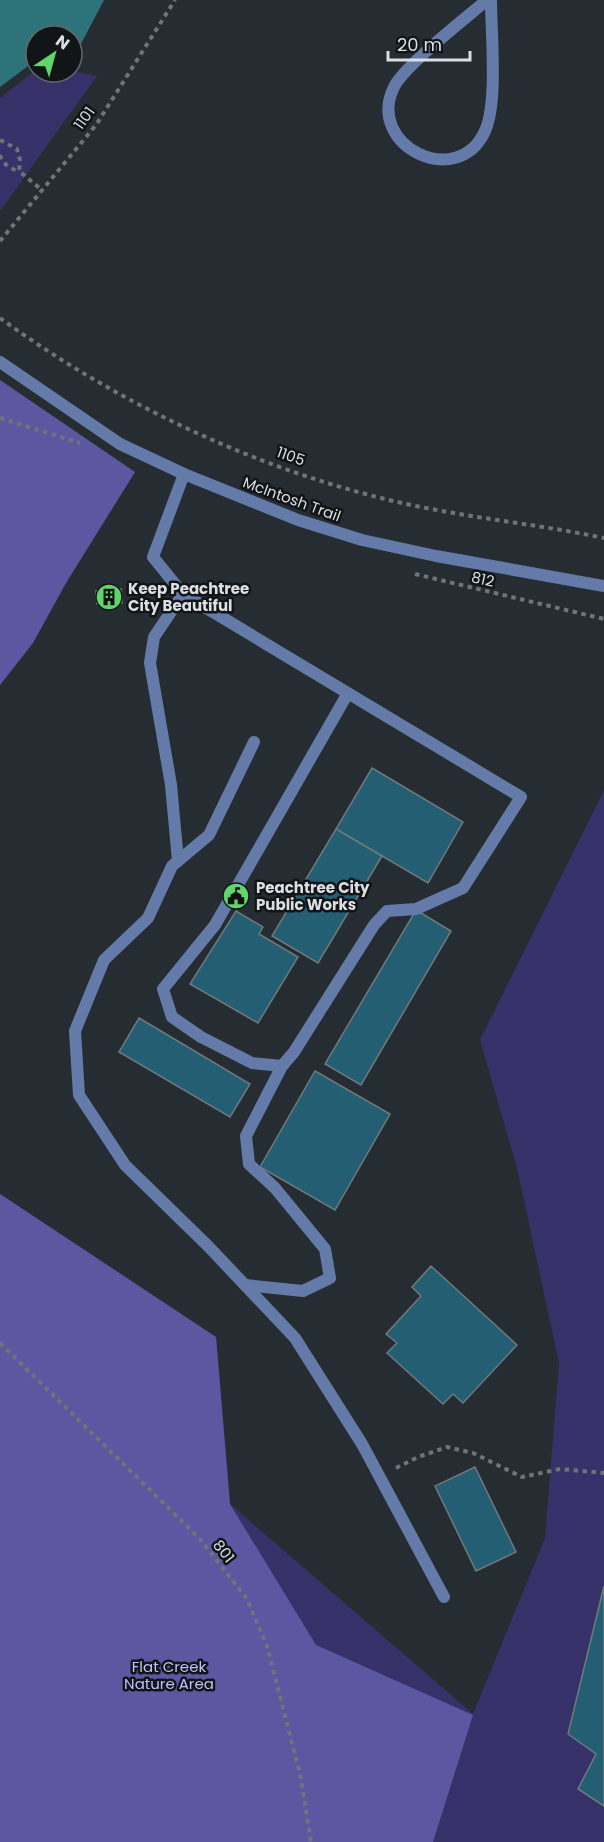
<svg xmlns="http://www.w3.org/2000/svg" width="604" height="1842" font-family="Poppins,sans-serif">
<rect width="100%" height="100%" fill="#262d32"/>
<g fill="#363169">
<polygon points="36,70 72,71 97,76 0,211 0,98"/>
<polygon points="604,790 604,1842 0,1842 0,1194 216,1337 230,1504 473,1714 545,1538 559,1363 517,1168 480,1040"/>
</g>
<g fill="#5b57a0">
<polygon points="0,380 135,472 66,583 33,643 0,685"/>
<polygon points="0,1194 216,1337 230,1504 316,1645 473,1715 433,1842 0,1842"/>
</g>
<polygon fill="#2f737a" points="0,0 104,0 73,59 72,36 36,36 36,60 0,87"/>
<g fill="#245e73" stroke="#6f797d" stroke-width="1.5">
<polygon points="121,589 122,603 97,604 96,591"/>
<polygon points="372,768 463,822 428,883 336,829"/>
<polygon points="336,829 382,856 318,963 272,936"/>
<polygon points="416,910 451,931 361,1085 325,1064"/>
<polygon points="236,911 263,927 259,934 298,957 258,1023 190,984"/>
<polygon points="139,1018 250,1084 230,1117 119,1052"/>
<polygon points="315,1071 390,1114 335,1210 260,1167"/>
<polygon points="431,1266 517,1345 463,1403 453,1394 443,1404 387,1353 397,1343 386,1334 421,1296 412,1287"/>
<polygon points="475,1467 516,1552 476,1571 435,1486"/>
<polygon points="604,1586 604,1806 578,1789 596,1754 568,1734"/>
</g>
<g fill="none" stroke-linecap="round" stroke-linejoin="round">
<g stroke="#6e7478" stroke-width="4" stroke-dasharray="4.5 4.5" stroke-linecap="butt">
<polyline points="0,140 17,149 20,160 19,171 43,191"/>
<path d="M0,155C2,163 10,169 19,171"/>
<polyline points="0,241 96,125 175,0"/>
<path d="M0,318C118,404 260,471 402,503C469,518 537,524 604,538"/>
<polyline points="0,418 80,443"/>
<polyline points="415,574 604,619"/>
<polyline points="0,1343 200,1539 247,1599 267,1646 301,1778 311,1842"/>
<polyline points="396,1468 418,1457 447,1447 473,1453 522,1477 560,1469 604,1473"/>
</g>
<g stroke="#647baa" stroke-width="12">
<polyline points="184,474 153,557 183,594 521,797 463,888 416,909 387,911 374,925 294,1052 282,1066 252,1063 201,1037 172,1017 163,989 215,925 348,693"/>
<polyline points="254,742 209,835 172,866 148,918 104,960 75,1031 79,1095 125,1165 209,1247 295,1338 362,1444 444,1597"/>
<polyline points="178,861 171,785 150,663 154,637 183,594"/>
<polyline points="245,1285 303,1291 330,1278 325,1249 275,1188 249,1164 246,1136 282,1066"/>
</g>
<g stroke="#647baa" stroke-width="12">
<path d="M487,0C466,18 404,66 394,87C365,146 458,191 485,131C498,103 491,33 491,0"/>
<polyline points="0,362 120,444 184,474 298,520 362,540 436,556 604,586"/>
</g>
</g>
<defs>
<symbol id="building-disc" viewBox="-11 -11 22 22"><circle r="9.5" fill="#5fd56b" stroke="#121517"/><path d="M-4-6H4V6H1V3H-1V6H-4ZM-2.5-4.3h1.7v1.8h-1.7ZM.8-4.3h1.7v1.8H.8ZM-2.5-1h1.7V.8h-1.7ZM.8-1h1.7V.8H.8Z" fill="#111"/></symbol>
<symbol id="civic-disc" viewBox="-11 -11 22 22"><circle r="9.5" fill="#5fd56b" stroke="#121517"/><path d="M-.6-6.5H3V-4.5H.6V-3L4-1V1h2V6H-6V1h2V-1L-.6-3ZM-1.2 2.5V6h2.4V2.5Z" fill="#111"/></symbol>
</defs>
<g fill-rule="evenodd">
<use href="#building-disc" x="94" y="582" width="30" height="30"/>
<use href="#civic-disc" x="221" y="881" width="30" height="30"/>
</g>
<g text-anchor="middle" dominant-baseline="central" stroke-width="5" stroke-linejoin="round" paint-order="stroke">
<g font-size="15" fill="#dbdfe3" stroke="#121517">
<text transform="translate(84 118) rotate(-54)">1101</text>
<text transform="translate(291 456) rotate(20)">1105</text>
<text transform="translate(292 499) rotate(20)">McIntosh Trail</text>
<text transform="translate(483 579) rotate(13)">812</text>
<text transform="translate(224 1551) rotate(52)">801</text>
</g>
<g font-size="15" font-weight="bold" fill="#dbdfe3" stroke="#121517" text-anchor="start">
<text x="128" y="588">Keep Peachtree<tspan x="128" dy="17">City Beautiful</tspan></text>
<text x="256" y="887">Peachtree City<tspan x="256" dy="17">Public Works</tspan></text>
</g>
<g font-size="15" fill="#bfc0fd" stroke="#121517">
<text x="169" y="1666">Flat Creek<tspan x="169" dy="17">Nature Area</tspan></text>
</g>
</g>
<g transform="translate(54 54) rotate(36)"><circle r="28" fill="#121517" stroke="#626669" stroke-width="1.5"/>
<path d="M0-4.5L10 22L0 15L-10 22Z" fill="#5fd56b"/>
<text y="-9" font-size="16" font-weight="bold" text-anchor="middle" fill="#dbdfe3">N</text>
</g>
<path d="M388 51v9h82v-9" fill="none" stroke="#dbdfe3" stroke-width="3"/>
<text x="397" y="51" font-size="18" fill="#dbdfe3" stroke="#121517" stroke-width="4.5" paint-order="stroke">20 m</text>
</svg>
